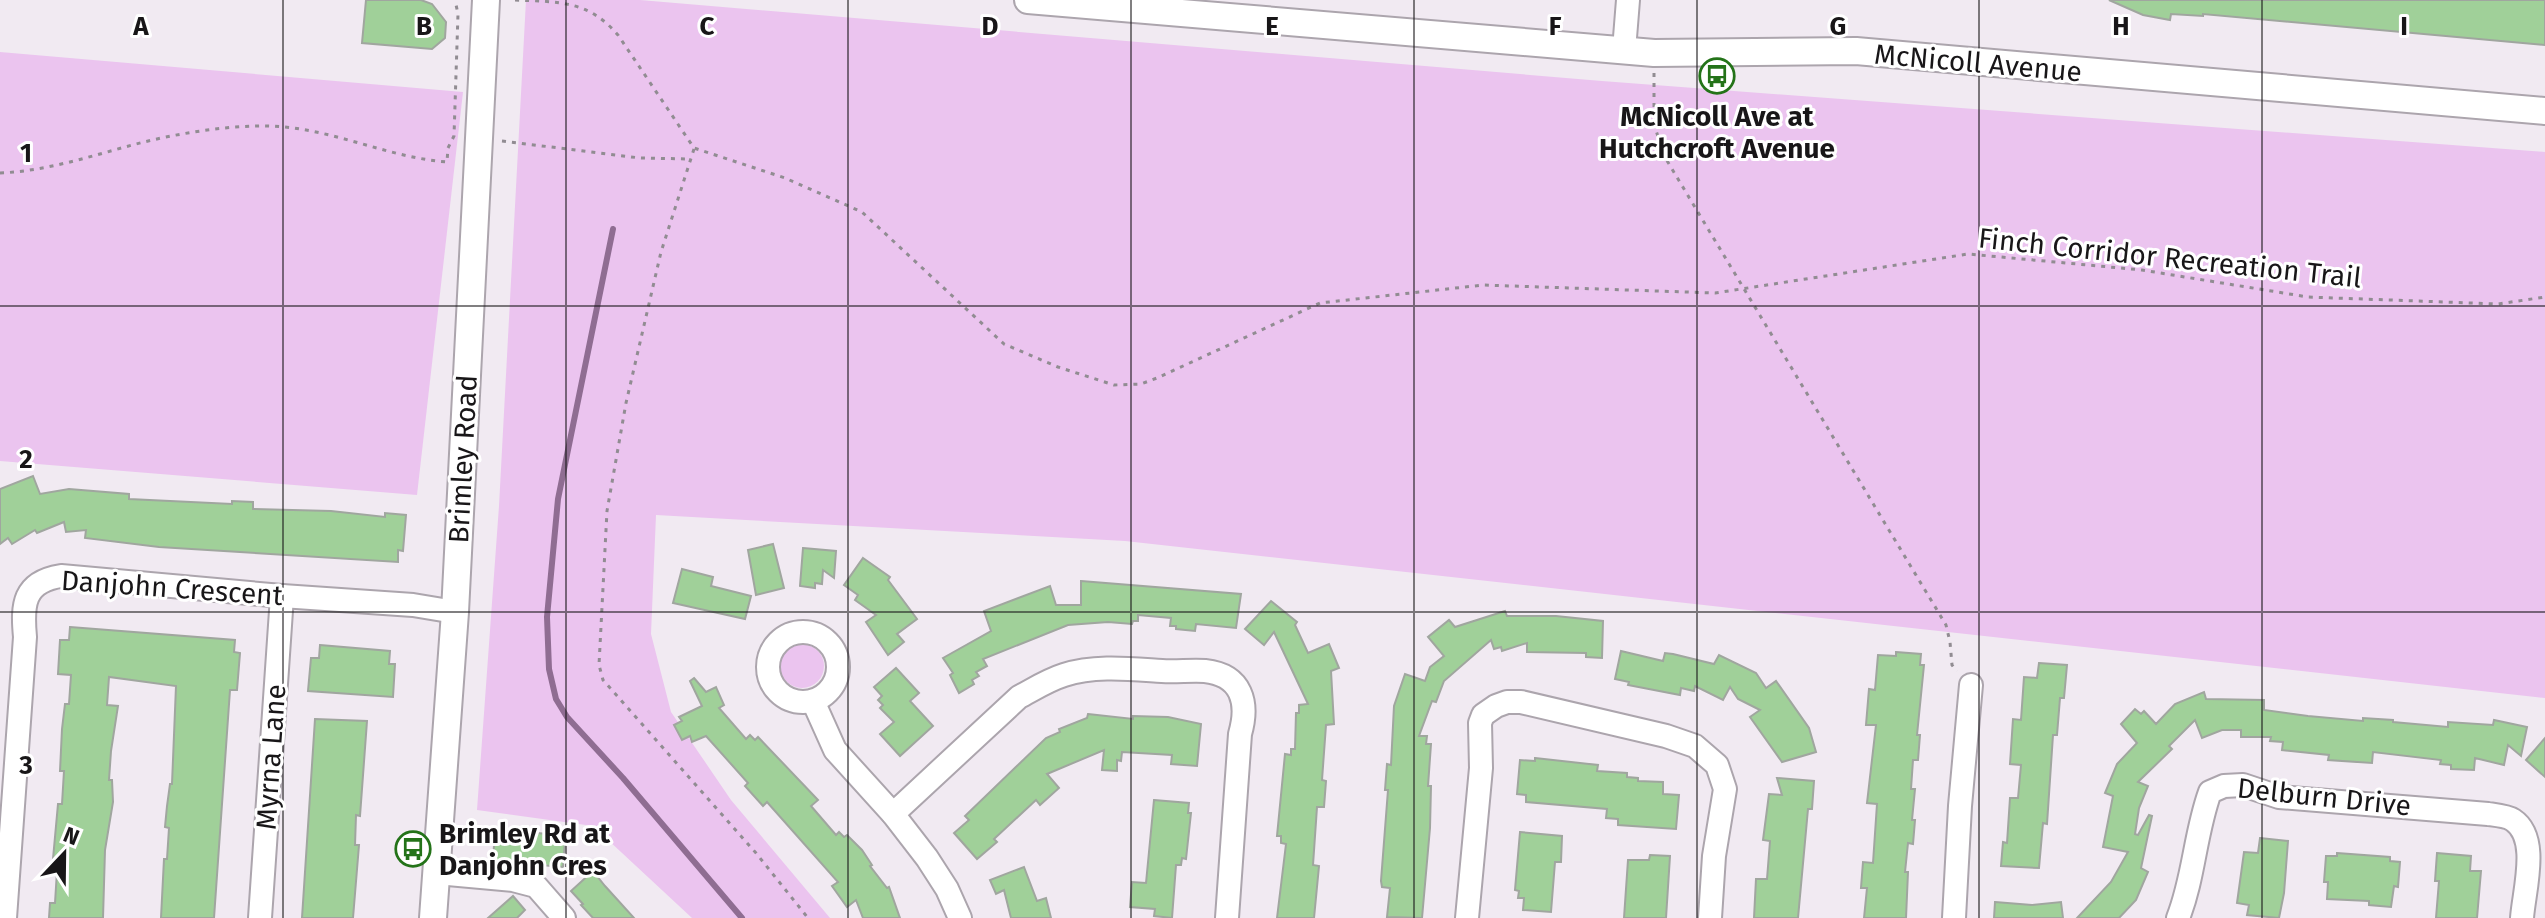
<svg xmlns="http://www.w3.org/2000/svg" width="2545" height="918" font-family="'Fira Sans',sans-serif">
<rect width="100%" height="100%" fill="#f1eaf2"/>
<g fill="#ebc4ef">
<polygon points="526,0 640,0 1602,81 2545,152 2545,698 1125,541 656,515 651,634 671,712 731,800 830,918 692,918 593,826 477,810 499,506"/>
<polygon points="0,52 463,92 417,495 0,461"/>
<circle cx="802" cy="666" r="22"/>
</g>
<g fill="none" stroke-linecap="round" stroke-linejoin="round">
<polyline stroke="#8f6d92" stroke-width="6" points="613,229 558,499 547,617 549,669 556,699 567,717 623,778 742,918"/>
</g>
<g fill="#a0d099" stroke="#a0a69f" stroke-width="2">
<polygon points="366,0 421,0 432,4 446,22 445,38 432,49 362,43"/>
<polygon points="2109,0 2545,0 2545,45 2203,14 2203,16 2171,14 2170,20 2143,15"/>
<polygon points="33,476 40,494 69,489 129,494 129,499 232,504 232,501 253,502 253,509 331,511 385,517 385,513 406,515 403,551 398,550 398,562 159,547 85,538 86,530 66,532 64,522 37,533 35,530 12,544 8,538 0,544 0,489"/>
<polygon points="773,544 784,588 756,595 748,550"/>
<polygon points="803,548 836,551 834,578 823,570 822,584 815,583 815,588 800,586"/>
<polygon points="863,558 890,577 888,580 917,619 897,634 904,642 888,655 866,622 876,615 855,600 858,595 844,585"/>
<polygon points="682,569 713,577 711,586 751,596 745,619 673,603"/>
<polygon points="1081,581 1241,594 1236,628 1196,624 1195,631 1176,629 1176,626 1170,626 1171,618 1138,615 1138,621 1133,621 1132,624 1108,622 1068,625 983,659 987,666 976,672 979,676 972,680 974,684 959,693 950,675 953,673 943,658 991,631 984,611 1050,586 1056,605 1081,605"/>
<polygon points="1271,601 1297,622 1295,625 1308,653 1329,644 1339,668 1331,671 1334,724 1326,725 1322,780 1326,781 1324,807 1317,807 1313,865 1319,866 1314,918 1277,918 1286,844 1281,843 1281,836 1277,836 1285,754 1291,755 1291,749 1295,749 1296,713 1299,713 1299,705 1308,704 1274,632 1264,645 1245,629"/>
<polygon points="1505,611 1507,616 1556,616 1603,621 1602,658 1586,657 1586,653 1527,652 1527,643 1502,651 1501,647 1494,649 1491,640 1444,681 1436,702 1432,701 1419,736 1427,736 1426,744 1431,744 1428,786 1431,786 1430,828 1422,918 1387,917 1390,888 1382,887 1381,881 1388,790 1385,790 1387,764 1391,765 1394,706 1405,674 1425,681 1430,667 1444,656 1428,637 1449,620 1455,627"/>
<polygon points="70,627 235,640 234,652 240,653 237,690 230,690 214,918 161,918 164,859 167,859 169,828 165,827 167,806 170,784 172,784 176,686 109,677 107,705 118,706 111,751 109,780 112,780 113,802 105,850 103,918 49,918 50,903 55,903 57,871 52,870 58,804 62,804 64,771 60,771 62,729 65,704 69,704 71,675 58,674 60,640 69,640"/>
<polygon points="320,645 390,651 389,664 395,664 393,697 308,691 311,658 319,658"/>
<polygon points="1621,651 1663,661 1665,653 1673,654 1714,664 1719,655 1756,673 1766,688 1776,681 1809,728 1816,752 1782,762 1750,717 1760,710 1738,699 1730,687 1723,700 1695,686 1694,691 1681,688 1680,695 1628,685 1629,682 1615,679"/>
<polygon points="1896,652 1921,654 1920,665 1924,665 1917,735 1920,735 1918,760 1913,760 1911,789 1915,789 1912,820 1915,820 1913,844 1908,843 1905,872 1908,872 1906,918 1864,918 1867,888 1861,888 1863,862 1873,863 1877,804 1867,803 1876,725 1866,725 1869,689 1875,690 1878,655 1896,656"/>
<polygon points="2039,663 2067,665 2064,698 2060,698 2057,735 2053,735 2047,824 2043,823 2039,868 2001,866 2003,842 2007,843 2010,798 2018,798 2021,765 2010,764 2013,719 2021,720 2024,677 2037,678"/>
<polygon points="896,668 919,693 910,701 933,726 900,756 880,734 894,722 880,708 883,705 878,700 882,696 874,687"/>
<polygon points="694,678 706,692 716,687 724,705 719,708 746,739 750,735 755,740 758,737 818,800 811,806 836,835 839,832 844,837 847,835 862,850 872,865 870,866 887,888 889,887 900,918 863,918 856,900 847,907 832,886 838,882 767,802 763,806 745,786 748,783 706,736 692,742 690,736 682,740 674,725 682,721 679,717 702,706 690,681"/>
<polygon points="2204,692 2206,699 2264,700 2264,710 2308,716 2363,721 2363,718 2393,720 2393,722 2448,727 2448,722 2493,725 2494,720 2527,727 2521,756 2508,745 2504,765 2475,758 2474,770 2451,769 2451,765 2440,764 2441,760 2373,752 2372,763 2328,760 2329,755 2282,750 2283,742 2270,741 2271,737 2241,737 2241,730 2222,730 2202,738 2195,720 2169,746 2172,749 2138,782 2148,786 2139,808 2135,834 2138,835 2149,815 2152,816 2141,868 2148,872 2136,900 2119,918 2077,918 2111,882 2128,852 2103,847 2113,796 2105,793 2117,764 2137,743 2121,724 2135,709 2141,714 2144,711 2156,724 2175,704"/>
<polygon points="1088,714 1133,719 1133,716 1168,717 1201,724 1197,766 1171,764 1172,755 1122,752 1121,761 1117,760 1117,771 1102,770 1104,750 1047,774 1059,788 1040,805 1036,800 994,839 997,842 977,859 954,833 969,820 965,816 1046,738 1060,732 1059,729 1087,718"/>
<polygon points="315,719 367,721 360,816 356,815 355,845 359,845 353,918 302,918"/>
<polygon points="2545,738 2545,777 2526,760"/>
<polygon points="1535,758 1598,765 1597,771 1627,773 1627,777 1638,778 1638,781 1663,782 1663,794 1679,795 1676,829 1618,825 1618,819 1606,818 1607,809 1526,802 1526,795 1517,794 1520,760 1535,761"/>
<polygon points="1777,778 1814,781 1812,809 1808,809 1798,918 1754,918 1756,879 1767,879 1770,841 1763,840 1769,794 1782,795"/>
<polygon points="1154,800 1189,803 1188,813 1191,813 1186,859 1182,858 1181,865 1176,865 1172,918 1154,916 1155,909 1130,907 1132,882 1146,883"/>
<polygon points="495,830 549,834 549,839 565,840 563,867 493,861"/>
<polygon points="1520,832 1562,836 1561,862 1555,862 1551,912 1523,910 1524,898 1518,898 1519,891 1515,890"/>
<polygon points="2260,838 2288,841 2284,893 2279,918 2247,915 2249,905 2237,903 2244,852 2258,853"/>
<polygon points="2337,853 2390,857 2390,861 2400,862 2398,887 2394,886 2391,907 2369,905 2369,901 2327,899 2328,882 2324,882 2326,856 2337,856"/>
<polygon points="2437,853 2471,856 2470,871 2481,871 2477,918 2436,918 2439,881 2435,881"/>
<polygon points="1650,855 1670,856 1666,918 1624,918 1628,860 1649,860"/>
<polygon points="1024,867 1037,901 1046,898 1051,918 1011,918 1004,890 996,894 990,880"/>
<polygon points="593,871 605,886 634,918 593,918 581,905 583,904 571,891"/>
<polygon points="513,896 525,910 517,918 488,918"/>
<polygon points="1995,902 2032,905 2061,902 2063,918 1994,918"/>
</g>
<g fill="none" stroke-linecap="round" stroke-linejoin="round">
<defs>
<g id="minor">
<polyline points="1624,50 1628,0"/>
<circle cx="803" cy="667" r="35"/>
<polyline points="813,701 835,750 893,814 927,858 947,889 960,918"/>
<path d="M893,814L1019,697C1034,689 1048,680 1064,675C1095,665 1130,669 1162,671C1176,672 1191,670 1205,671C1242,675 1249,703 1240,734L1227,918"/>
<polyline points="437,873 513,880 536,886 564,918"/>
<path d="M5,918L25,637C22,605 23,582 61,576L282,596L413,605L455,612"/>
<polyline points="260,918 282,596"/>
<polyline points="1467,918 1481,768 1480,723 1483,715 1496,706 1507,702 1521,702 1666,736 1695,746 1717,765 1725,789 1714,856 1710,918"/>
<polyline points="1954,918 1960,806 1971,685"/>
<path d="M2178,918C2194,878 2195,833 2210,792L2224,786L2243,785L2279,797L2488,814C2495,815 2507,816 2513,820C2540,838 2524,890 2522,918"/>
</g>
<g id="major">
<polyline points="1028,0 1654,53 1856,51 2545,111"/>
<polyline points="433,918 455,612 486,0"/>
</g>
</defs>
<use href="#minor" stroke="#aca5ad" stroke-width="26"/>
<use href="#major" stroke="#aca5ad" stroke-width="30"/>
<g stroke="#918c92" stroke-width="3" stroke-dasharray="4 6" stroke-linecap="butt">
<path d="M515,0C559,2 588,0 618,35L694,148L785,178L862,212L1004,344L1058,367L1114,385L1141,384L1157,378L1320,303L1483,285L1715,293L1968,254L2142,270L2308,297L2498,304L2545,297"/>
<polyline points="1654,73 1654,125 1666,159 1946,625 1950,642 1952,665 1957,671"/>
<polyline points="502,141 640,158 691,159"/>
<polyline points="694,149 661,252 626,403 607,511 599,665 603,680 756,853 808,918"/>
<path d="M0,173C47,171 91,156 136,144C175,134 217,127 257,126C325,124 382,157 447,162L448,148L454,136L458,14L455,0"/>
</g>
<use href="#minor" stroke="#fff" stroke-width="22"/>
<use href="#major" stroke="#fff" stroke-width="26"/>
</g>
<path fill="none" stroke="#181618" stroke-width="2" stroke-opacity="0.55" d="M283,0V918M566,0V918M848,0V918M1131,0V918M1414,0V918M1697,0V918M1979,0V918M2262,0V918M0,306H2545M0,612H2545"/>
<defs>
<symbol id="bus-ring" viewBox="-11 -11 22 22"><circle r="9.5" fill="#fff" stroke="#247319" stroke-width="1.5"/><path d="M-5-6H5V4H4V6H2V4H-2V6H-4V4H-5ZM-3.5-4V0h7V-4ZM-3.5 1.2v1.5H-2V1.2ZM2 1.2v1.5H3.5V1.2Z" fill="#247319"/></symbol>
</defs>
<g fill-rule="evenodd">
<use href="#bus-ring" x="1697" y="56" width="40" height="40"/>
<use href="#bus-ring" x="393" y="829" width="40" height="40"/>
</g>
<g text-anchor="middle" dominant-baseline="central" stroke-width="6" stroke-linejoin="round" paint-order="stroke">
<g font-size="28" fill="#181618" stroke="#fff">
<text transform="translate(1978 63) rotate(5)">McNicoll Avenue</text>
<text transform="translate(2170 258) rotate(6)">Finch Corridor Recreation Trail</text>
<text transform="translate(463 459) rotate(-87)">Brimley Road</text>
<text transform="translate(172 588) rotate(4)">Danjohn Crescent</text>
<text transform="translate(271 757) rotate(-86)">Myrna Lane</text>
<text transform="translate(2324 797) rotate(6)">Delburn Drive</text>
</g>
<g font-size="28" font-weight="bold" fill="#181618" stroke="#fff">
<text x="1717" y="116">McNicoll Ave at<tspan x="1717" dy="32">Hutchcroft Avenue</tspan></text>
<text x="439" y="833" text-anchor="start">Brimley Rd at<tspan x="439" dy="32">Danjohn Cres</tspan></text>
</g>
</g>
<g font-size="26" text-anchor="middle" font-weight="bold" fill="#181618" stroke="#fff" stroke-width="6" stroke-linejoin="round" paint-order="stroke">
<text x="141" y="35">A</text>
<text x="424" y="35">B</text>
<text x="707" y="35">C</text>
<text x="990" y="35">D</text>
<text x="1272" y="35">E</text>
<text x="1555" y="35">F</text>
<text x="1838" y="35">G</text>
<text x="2121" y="35">H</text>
<text x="2404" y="35">I</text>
<text x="26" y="162">1</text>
<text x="26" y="468">2</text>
<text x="26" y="774">3</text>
</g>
<g transform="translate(64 854) rotate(22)" stroke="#ffffff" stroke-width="6" paint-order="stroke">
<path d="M0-6L14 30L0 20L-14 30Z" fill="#181618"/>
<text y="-12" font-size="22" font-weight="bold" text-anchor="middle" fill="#181618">N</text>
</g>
</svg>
